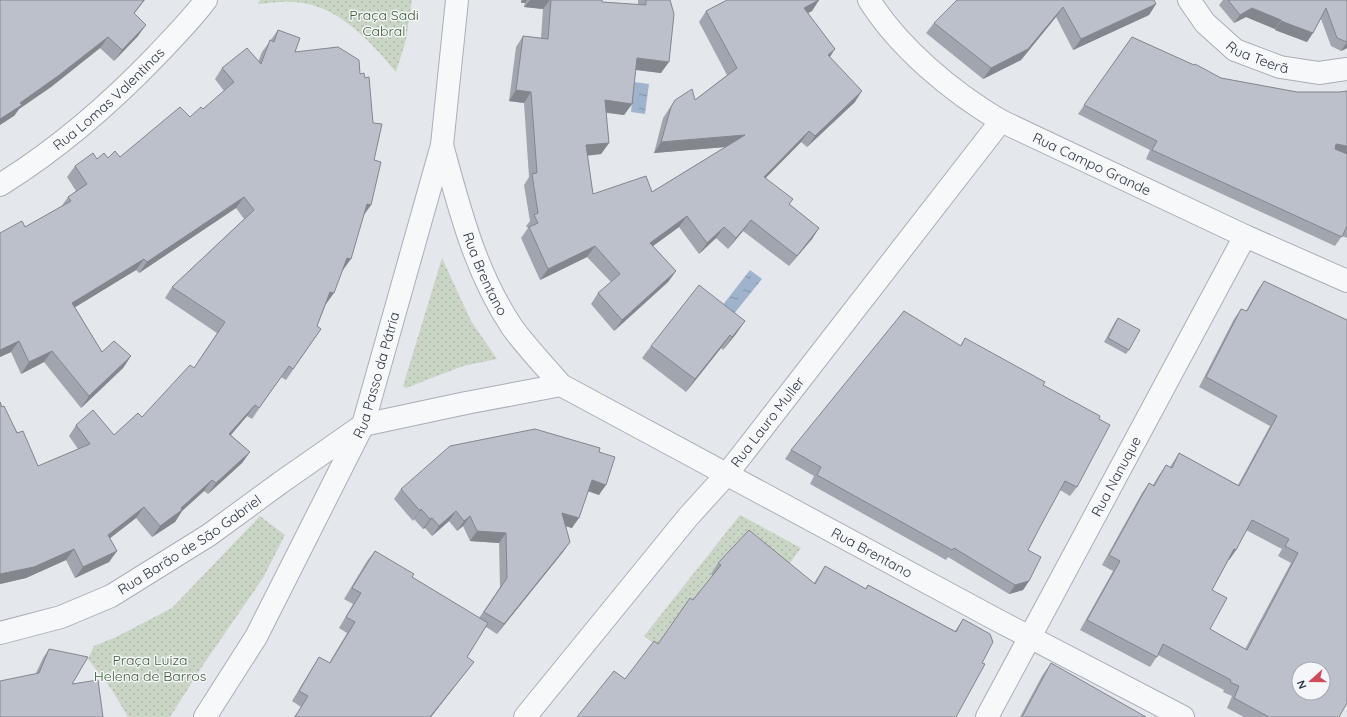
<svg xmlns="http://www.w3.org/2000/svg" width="1347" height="717" font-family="Quicksand,sans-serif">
<defs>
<pattern id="park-dots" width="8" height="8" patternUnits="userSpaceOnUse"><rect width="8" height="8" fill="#c9d6c5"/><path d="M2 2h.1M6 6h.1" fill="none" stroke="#adb8ab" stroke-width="1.8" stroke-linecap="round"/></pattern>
<pattern id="water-ripples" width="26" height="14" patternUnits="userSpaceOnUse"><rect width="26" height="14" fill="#9fb4cc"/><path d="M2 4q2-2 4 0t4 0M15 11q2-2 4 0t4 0" fill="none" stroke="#8293a7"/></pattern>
</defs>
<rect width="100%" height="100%" fill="#e4e7ec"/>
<g fill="url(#park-dots)">
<path d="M260,0H412L406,40L396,72C370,41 338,5 295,2C283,1 270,3 258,4Z"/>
<polygon points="442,258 471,321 497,359 463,366 406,388 403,386"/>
<polygon points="740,515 801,548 782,574 711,574 714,576 657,646 644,636"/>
<polygon points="260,516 285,535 263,578 203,665 170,717 128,717 112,690 88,659 94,646 116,637 172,608"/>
</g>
<g fill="url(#water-ripples)">
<polygon points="634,82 649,84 645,114 631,112"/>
<polygon points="750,270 762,279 733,315 722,306"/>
</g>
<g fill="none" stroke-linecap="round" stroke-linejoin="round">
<defs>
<g id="minor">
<path id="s1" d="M869,0C899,48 952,92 1001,121L1245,236L1347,281"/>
<path id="s2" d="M1189,0L1205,23L1235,50L1280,67L1319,73L1347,69"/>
<path id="s3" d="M442,145C459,207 475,272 512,327C526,347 545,366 561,385L997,620L1183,717"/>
<path id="s4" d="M0,185C58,149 110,104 157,55C174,37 191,20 206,0"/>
<path id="s5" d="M0,633L61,617L111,596L209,535L280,483L363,425L466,403L561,385"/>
<path id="s6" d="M205,717L256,637L363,425L442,145L457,0"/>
<path id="s7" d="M525,717L688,517L727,474L1001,121"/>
<path id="s8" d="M987,717L1245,236"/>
</g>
</defs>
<use href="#minor" stroke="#a9aeb7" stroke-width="24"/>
<use href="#minor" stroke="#f7f8fa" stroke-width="22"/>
</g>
<g fill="#a1a5ae" fill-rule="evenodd">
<polygon points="0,0 145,0 134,14 138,36 114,61 100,48 51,87 19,109 14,116"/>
<polygon points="521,0 602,0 602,2 638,5 638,0 670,0 661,73 636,70 632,104 624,115 606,113 609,143 601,154 587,156 593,194 652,192 725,147 654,153 663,118 675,100 695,100 727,75 699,22 706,11 819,0 812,11 808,12 830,57 855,102 807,147 801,142 765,178 789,204 819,228 812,239 789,266 743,231 728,249 716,238 699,254 679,227 653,246 676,271 668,282 614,331 591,304 598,293 611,282 587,257 540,280 521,238 528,228 526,226 530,221 524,185 529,177 524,103 509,101 516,47 523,36 541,38 543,9 524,7 525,3 521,3"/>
<polygon points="957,0 1156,4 1149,15 1073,50 1056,17 1021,60 983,79 926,33 934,23"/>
<polygon points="1223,0 1347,0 1347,48 1341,51 1331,46 1321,19 1307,42 1275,30 1275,29 1246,17 1234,23 1219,5"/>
<polygon points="278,30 295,52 360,74 374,160 371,205 363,216 343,270 326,304 317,326 321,329 286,380 281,377 252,419 247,416 231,435 250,452 242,463 208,494 204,491 182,511 175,522 152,537 136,518 110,538 117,551 109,562 75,578 66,560 26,578 0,584 0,402 2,407 38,466 78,449 69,436 76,425 114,435 142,417 194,368 217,333 165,298 172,287 244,219 236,208 139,273 136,270 75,307 102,352 131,356 123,368 81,408 44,362 21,374 11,352 0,357 0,233 25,227 61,207 68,197 76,191 67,177 75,166 97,159 108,158 120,157 203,109 224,91 215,79 222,68 258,62 262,52"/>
<polygon points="1132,37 1221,78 1297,92 1340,92 1347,91 1347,238 1342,236 1335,246 1146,159 1150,150 1078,114"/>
<path d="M1264,281L1339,717H1244L1227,708L1232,696L1223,692L1224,690L1158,655L1150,667L1080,630L1113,571L1102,565L1142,493L1149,483L1153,485L1159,475L1166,465L1170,467L1179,453L1238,485L1270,426L1199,387L1234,319L1241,309L1246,311L1257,291ZM1246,530L1282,549L1278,556L1291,563L1245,649L1210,629L1212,590L1229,559V560L1236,550Z"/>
<polygon points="1118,318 1129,350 1126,354 1104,342 1115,322"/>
<polygon points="745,321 736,334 723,350 721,348 686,392 642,358 651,346"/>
<polygon points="965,338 1099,419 1077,487 1070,496 1060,490 1040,527 1028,550 1029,581 1023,590 1009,594 948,557 946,560 810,484 814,476 785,459 791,450 960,346"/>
<polygon points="599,452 599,495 588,491 572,528 565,526 570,542 563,552 497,634 486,627 467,657 466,672 431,717 294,717 301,707 292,701 312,668 319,657 329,663 347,633 339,628 353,604 344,599 367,561 375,551 412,577 479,618 500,587 499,543 470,541 463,526 457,531 449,521 432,536 425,528 423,529 414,519 413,521 394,499 401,489"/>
<polygon points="718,563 814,583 825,566 865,589 868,585 955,631 963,619 982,663 625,679 658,644 713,576 711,574"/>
<polygon points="49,649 72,684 103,717 36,673 43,658"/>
<polygon points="1051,663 1146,717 1020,717 1042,676"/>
</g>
<g fill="#83868d">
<polygon points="523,0 527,0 525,3 521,3"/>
<polygon points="530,0 550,0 543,9 524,7"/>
<polygon points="819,0 812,11 797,19 804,8"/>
<polygon points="1156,4 1149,15 1073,50 1081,39"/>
<polygon points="1063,7 1056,17 1021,60 983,79 991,68"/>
<polygon points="1252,8 1281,20 1275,29 1246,17 1234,23 1240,15"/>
<polygon points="1281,21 1313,33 1307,42 1275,30"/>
<polygon points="146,25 138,36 114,61 122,50"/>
<polygon points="108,37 100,48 51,87 19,109 14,116 0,125 0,119 20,103"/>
<polygon points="1347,42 1347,48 1341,51"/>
<polygon points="835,49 828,60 828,55"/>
<polygon points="637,58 669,62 661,73 629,69"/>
<polygon points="516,90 531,92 524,103 509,101"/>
<polygon points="862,91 855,102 807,147 815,136"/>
<polygon points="605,100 632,104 624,115 598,111"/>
<polygon points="809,131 801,142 756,188 764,177"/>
<polygon points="745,135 737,146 654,153 661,142"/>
<polygon points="609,143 601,154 578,156 586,145"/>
<polygon points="1336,144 1347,146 1347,156 1330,153"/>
<polygon points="244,197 236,208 139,273 147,262"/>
<polygon points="367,204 371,205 363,216"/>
<polygon points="687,216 679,227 642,254 650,243"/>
<polygon points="751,220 743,231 728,249 736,238"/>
<polygon points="724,227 716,238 699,254 707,243"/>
<polygon points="819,228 812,239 789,266 797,256"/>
<polygon points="595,246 587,257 540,280 548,269"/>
<polygon points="347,258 351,259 343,270 339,269"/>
<polygon points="144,259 136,270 64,314 72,303"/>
<polygon points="676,271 668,282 614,331 622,320"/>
<polygon points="330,292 334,293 326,304 323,303"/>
<polygon points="745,321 736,334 723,350 732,337"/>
<polygon points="730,335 721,348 686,392 695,379"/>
<polygon points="19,341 11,352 0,357 0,350"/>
<polygon points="52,351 44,362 21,374 29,362"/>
<polygon points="131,356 123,368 81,408 89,396"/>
<polygon points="255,405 247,416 222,445 229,434"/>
<polygon points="250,452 242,463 208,494 216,483"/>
<polygon points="212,480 204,491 182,511 175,522 152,537 160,526 181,508"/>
<polygon points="592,480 606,485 599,495 585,490"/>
<polygon points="144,507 136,518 100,546 108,535"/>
<polygon points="421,509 414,519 413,521 420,511"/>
<polygon points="456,511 449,521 432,536 439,526"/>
<polygon points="562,513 579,518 572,528 555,523"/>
<polygon points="470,516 463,526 457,531 464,521"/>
<polygon points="432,518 425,528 423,529 430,519"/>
<polygon points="477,531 506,533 499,543 470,541"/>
<polygon points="570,542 563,552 497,634 504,624"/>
<polygon points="74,549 66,560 26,578 0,584 0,574"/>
<polygon points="1234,549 1236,550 1229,560 1227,559"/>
<polygon points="117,551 109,562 75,578 83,567"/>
<polygon points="1029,581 1023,590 1009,594 1015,585"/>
<polygon points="474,662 466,672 431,717 430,717"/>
</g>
<g fill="#bbc0ca" stroke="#83868d" fill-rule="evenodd">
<polygon points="0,0 144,0 134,13 146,25 122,50 108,37 58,76 20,103 22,105 0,119"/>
<polygon points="551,0 602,0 602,2 646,5 646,0 670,0 674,14 669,62 637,58 632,104 605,100 609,143 586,145 593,194 646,176 652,192 745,135 661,142 671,107 675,100 692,89 695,100 737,68 706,11 727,0 819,0 804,8 835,49 828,55 862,91 815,136 809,131 764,177 793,199 789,204 819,228 797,256 751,220 736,238 724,227 707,243 687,216 650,243 676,271 622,320 598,293 620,274 595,246 548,269 529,227 538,223 534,215 538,213 532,174 537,173 531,92 516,90 523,36 548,39"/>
<polygon points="957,0 1154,0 1156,4 1081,39 1063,7 1028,49 991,68 934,23"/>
<polygon points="1228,0 1347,0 1347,42 1337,38 1326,8 1313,33 1281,21 1281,20 1252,8 1240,15"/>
<polygon points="278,30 300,38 295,52 338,47 359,60 360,74 364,73 365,78 369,77 373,123 382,124 374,160 381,162 371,205 367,204 351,259 347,258 334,293 330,292 317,326 321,329 293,369 289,366 259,408 255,405 229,434 250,452 216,483 212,480 181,508 182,510 160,526 144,507 108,535 117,551 83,567 74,549 34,567 0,574 0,402 2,407 4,406 17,433 23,431 38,466 90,444 76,425 93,410 114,435 138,413 142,417 190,365 194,368 225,322 172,287 254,210 244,197 147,262 144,259 72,303 102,352 114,341 131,356 89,396 52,351 29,362 19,341 0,350 0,233 22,221 25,227 71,201 68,197 87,184 75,166 93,153 97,159 104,153 108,158 115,151 120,157 180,107 190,117 201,107 203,109 234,82 222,68 247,48 261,64 270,40 274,42"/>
<polygon points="1132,37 1194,65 1195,64 1221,78 1297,92 1340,92 1347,91 1347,146 1336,144 1335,149 1347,154 1347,226 1342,237 1152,150 1157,141 1084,105"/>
<path d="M1264,281L1347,320V703L1339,717H1269L1234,698L1239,686L1230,682L1231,680L1163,644L1157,657L1087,620L1120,561L1109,555L1149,483L1154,486L1166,465L1172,468L1179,453L1239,486L1277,416L1206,377L1241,309L1247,311ZM1252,520L1289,539L1285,546L1298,553L1247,650L1210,629L1227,598L1212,590L1234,549L1236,550ZM1299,669H1323V693H1299Z"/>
<polygon points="699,285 745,321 732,337 730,335 695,379 651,346"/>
<polygon points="904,311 961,346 965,338 1045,382 1043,385 1100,416 1099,419 1110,425 1077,487 1065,481 1040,527 1028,550 1041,557 1029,581 1015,585 954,548 952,550 817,475 821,467 791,450"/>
<polygon points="1118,318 1140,330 1129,350 1108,338"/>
<polygon points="535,429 600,448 599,452 615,457 606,485 592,480 579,518 562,513 570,542 504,624 484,612 507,578 506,533 477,531 470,516 464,521 456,511 439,526 432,518 430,519 421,509 420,511 401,489 450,446"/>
<polygon points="749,530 815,584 825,566 866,589 868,585 956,632 963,619 990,634 993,642 982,663 985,664 956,717 577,717 614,671 625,679 654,641 658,644 690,598 693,600 721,565 718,563"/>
<polygon points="375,551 414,574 412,577 488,623 467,657 474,662 430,717 295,717 308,696 299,691 319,657 330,663 355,622 346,617 361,593 352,588"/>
<polygon points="49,649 88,657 72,684 98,680 103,717 0,717 0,681 39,673"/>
<polygon points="1051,663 1146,717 1022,717"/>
</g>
<g text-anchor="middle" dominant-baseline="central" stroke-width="3" stroke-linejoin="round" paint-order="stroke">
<g font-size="14" fill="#3f6138" stroke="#f4f6f9">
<text x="384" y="15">Praça Sadi<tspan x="384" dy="16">Cabral</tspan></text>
<text x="150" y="660">Praça Luiza<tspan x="150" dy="16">Helena de Barros</tspan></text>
</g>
<g font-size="14" fill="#2b3445" stroke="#f4f6f9">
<text stroke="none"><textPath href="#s2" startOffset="92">Rua Teerã</textPath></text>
<text stroke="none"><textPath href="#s4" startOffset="139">Rua Lomas Valentinas</textPath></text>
<text stroke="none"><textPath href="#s1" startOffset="281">Rua Campo Grande</textPath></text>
<text stroke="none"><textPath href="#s3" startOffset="136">Rua Brentano</textPath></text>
<text stroke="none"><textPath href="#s6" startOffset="384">Rua Passo da Pátria</textPath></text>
<text stroke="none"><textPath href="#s7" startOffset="382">Rua Lauro Muller</textPath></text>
<text stroke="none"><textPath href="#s8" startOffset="273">Rua Nanuque</textPath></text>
<text stroke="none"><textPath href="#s5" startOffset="211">Rua Barão de São Gabriel</textPath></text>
<text stroke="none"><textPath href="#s3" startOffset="625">Rua Brentano</textPath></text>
</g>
</g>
<g transform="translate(1311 681) rotate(249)"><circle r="19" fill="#f4f6f9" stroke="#a4a8b1"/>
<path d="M0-3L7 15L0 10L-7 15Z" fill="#d1495b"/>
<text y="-6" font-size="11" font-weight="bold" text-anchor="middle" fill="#2b3445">N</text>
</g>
</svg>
